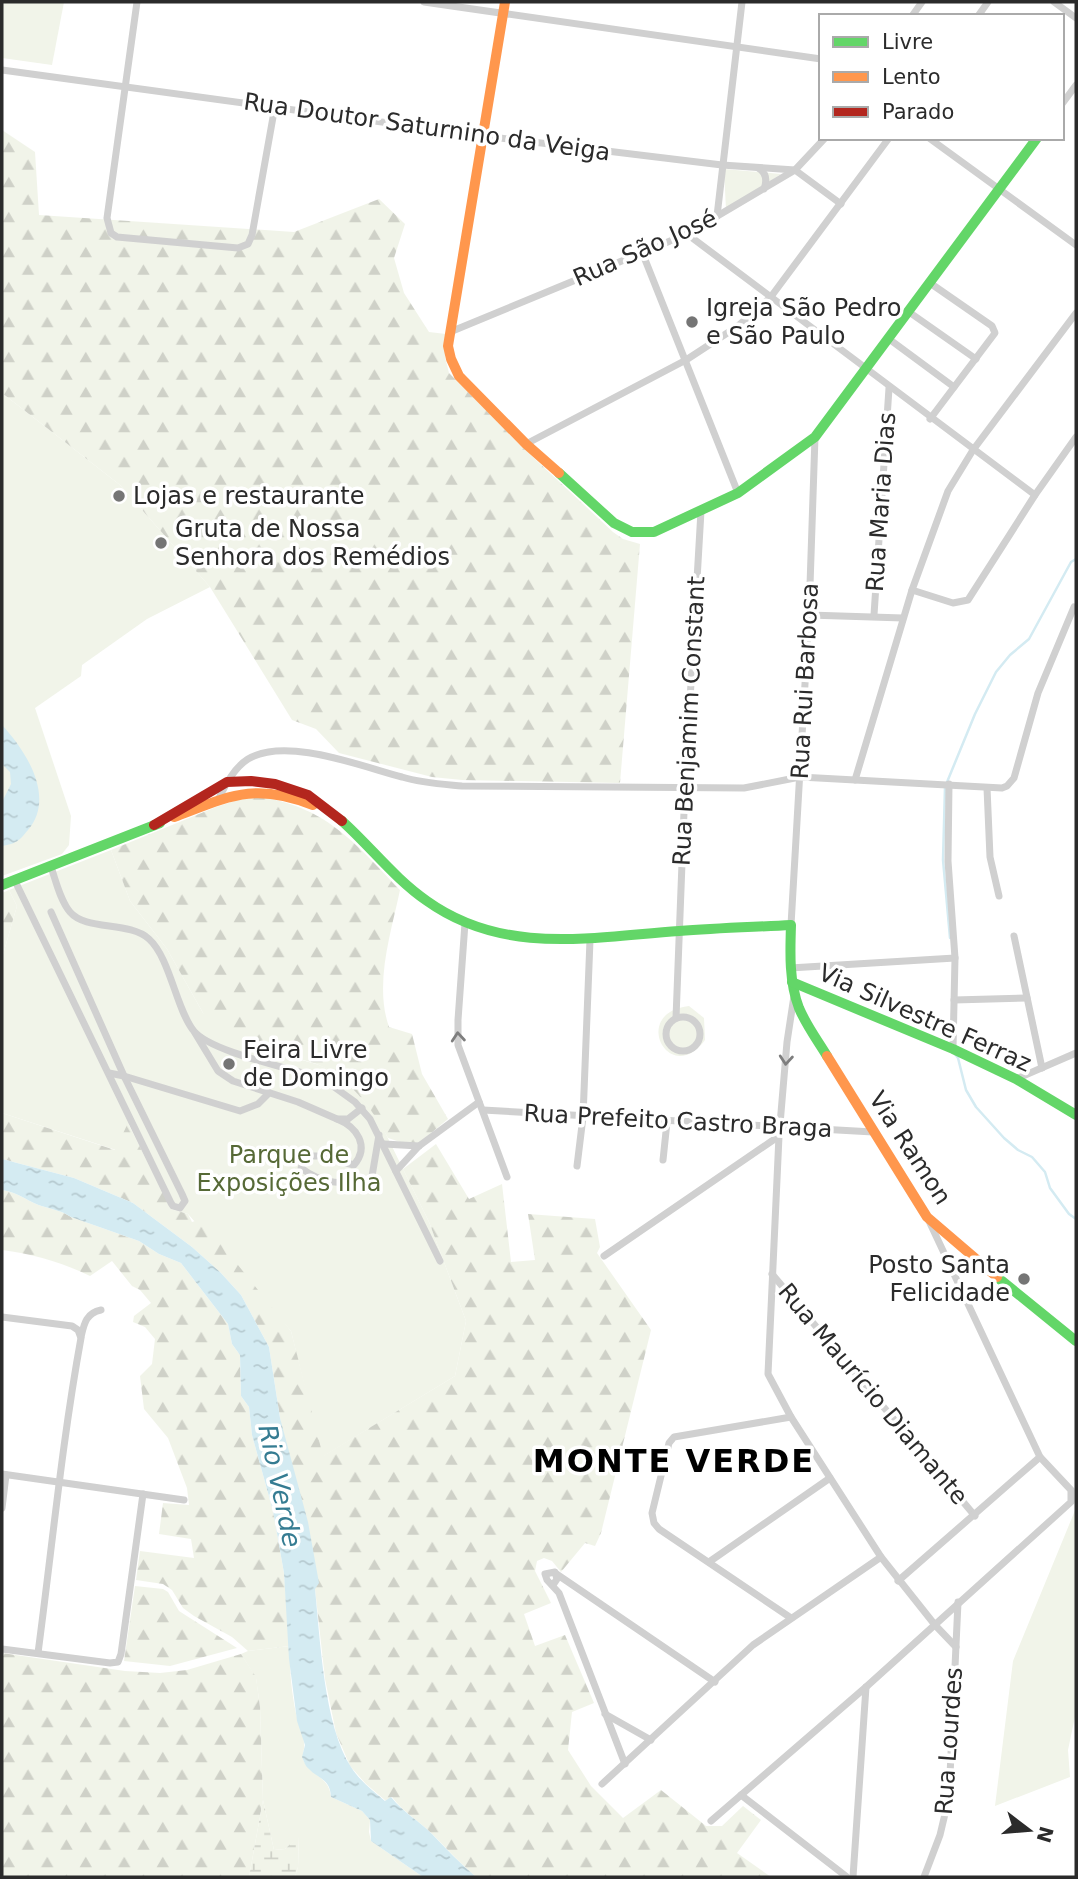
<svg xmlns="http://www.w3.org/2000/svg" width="1078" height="1879" font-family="'DejaVu Sans',sans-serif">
<defs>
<pattern id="forest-firs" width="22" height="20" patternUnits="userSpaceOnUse" patternTransform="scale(1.75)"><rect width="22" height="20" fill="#f1f4e9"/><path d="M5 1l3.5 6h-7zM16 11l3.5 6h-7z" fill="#cfd1c8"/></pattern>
<pattern id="wetland-marsh" width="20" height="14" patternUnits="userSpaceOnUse" patternTransform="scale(1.75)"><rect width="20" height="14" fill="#f1f4e9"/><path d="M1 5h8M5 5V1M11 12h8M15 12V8" fill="none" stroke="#cfd1c8"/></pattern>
<pattern id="water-ripples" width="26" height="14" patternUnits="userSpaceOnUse" patternTransform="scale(1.75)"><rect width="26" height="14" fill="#d4ebf2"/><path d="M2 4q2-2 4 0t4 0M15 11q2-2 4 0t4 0" fill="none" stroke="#b6cad0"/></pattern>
</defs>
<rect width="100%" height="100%" fill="#fff"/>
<g fill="#f1f4e9">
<polygon points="2,2 64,2 52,65 2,58"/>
<polygon points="724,169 781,174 726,210"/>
<polygon points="2,393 120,485 210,587 147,619 82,665 81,676 35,708 71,816 69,845 62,854 2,876"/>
<path d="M111,850L130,901L167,949L203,1013L293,1047L291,1057C303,1061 318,1063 329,1070C349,1082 367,1103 380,1122L429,1222L466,1321L455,1376L322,1457L291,1331L188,1214L171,1209L165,1200L129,1124L116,1150L2,1113V958L17,906L9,890Z"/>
<path d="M689,1006L704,1018L705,1040C670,1088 629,1013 689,1006Z"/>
<polygon points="1076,1508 1076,1712 1068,1750 1070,1777 995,1806 1013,1661"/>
<path d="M290,1646C289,1670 292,1698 298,1722C300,1729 304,1736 304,1743C305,1749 302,1754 303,1759C308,1775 329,1775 331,1797L362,1811L370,1820L369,1832L371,1841L423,1877H295L298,1867L299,1837L285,1849L274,1850L263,1800L260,1707L256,1678L241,1654L248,1651Z"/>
</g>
<g fill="url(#forest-firs)">
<polygon points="2,130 35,152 39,215 294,232 379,199 405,224 394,258 404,293 429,332 446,334 445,357 449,373 521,446 613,532 623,539 640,544 620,783 462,780 432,777 339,753 316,729 292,720 210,587 120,485 2,393"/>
<path d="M255,796C326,806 353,841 400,890C391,933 374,984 389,1027L412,1034L422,1074L448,1119L418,1144L403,1143L388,1138C375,1113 353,1083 327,1069C317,1063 303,1060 291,1057L293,1047L272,1040L263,1049L234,1040L203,1013L167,949L130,901L111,850L216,807L241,799Z"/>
<polygon points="9,890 17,906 2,958 2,893"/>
<path d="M2,1113L115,1150L128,1123L171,1209L188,1214L192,1222L201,1219L291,1331L323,1456L455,1376L466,1321L429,1222L403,1169L436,1144L469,1199L502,1184L511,1262L535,1260L528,1214L595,1219L600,1247L597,1253L651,1330L601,1533L595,1546L585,1543L561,1572L552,1561L544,1558L537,1561L535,1571L551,1603L524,1614L535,1646L565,1635L594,1703L572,1712L568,1750L591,1786L623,1818L661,1790L706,1826H722L743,1806L761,1820L737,1853L771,1877H476C460,1863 447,1849 432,1834C418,1820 405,1814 392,1797L386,1801L366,1784L350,1766L336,1733L325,1679L315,1589L280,1418L269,1347L241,1295L220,1272L192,1247L133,1203L74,1178L2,1159Z"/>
<path d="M2,1190C19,1192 29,1203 45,1207C55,1210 62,1211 71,1217L139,1241L159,1254L181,1263L228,1324L232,1344L240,1355L241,1396L249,1407L252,1435L273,1511L284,1573L290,1646L248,1651L232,1637L194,1616L183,1608L172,1590L163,1584L136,1580L140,1551L194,1558L191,1539L159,1534L163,1503L189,1505L187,1488L168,1438L144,1409L140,1376L152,1364L155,1339L145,1327L133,1322L134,1316L151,1303L140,1290L132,1286L112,1261L90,1276C62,1262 32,1254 2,1250Z"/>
<polygon points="135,1586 163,1589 168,1592 179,1611 237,1648 170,1666 124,1661"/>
<polygon points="2,1653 125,1671 160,1673 187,1670 241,1654 256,1677 260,1707 263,1800 249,1877 2,1877"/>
</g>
<polygon fill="url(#wetland-marsh)" points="263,1800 274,1850 285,1849 299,1836 298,1867 295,1877 249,1877"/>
<g fill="url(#water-ripples)">
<path d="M2,725C26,751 56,797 28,830C18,842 17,843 2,846V802L11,784L10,772L2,764Z"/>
<path d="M2,1159L74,1178L133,1203L192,1247L220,1272L241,1295L269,1347L280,1418L308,1522L319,1583L315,1589C320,1638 324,1726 351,1767C360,1781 373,1791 385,1801L391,1797C405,1814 418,1820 432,1834C446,1849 460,1863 476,1877H423L371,1841L370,1820L362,1811L331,1797C330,1778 318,1779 309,1769C305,1766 304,1761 302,1757L305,1745L297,1721L289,1659L284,1573L273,1511L252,1435L249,1407L241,1396L240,1355L232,1344L228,1324L181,1263L159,1254L139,1241L71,1217C62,1211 55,1210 45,1207C29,1203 19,1192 2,1190Z"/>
</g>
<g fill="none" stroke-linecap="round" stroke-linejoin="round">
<g stroke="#d4ebf2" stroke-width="2.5">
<polyline points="950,938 943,860 945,787 975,714 996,672 1010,655 1029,639 1071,562 1076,559"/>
<polyline points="955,1054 958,1058 966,1090 976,1107 1004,1138 1018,1150 1032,1157 1045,1172 1050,1188 1069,1214 1076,1219"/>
</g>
<g stroke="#d0d0d0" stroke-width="7">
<polyline points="137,2 107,218 111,233 117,237 238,248 248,244 252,235 275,106"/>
<polyline points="424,2 821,59"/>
<polyline points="1054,2 1076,18"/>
<polyline points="912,16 922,2"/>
<polyline points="978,16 988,2"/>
<polyline points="2,70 484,136 722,165 795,170 841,204"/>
<polyline points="1062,104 1076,85"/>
<polyline points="929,138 1076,245"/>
<path d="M758,168C767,173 767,181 764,189"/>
<polyline points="717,216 742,2"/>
<polyline points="687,234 1035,495"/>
<polyline points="642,252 738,493"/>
<polyline points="930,283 992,326 995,333 930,419"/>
<polyline points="909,312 976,359"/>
<polyline points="450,332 687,234 795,170 825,138"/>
<polyline points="889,339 954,387"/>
<polyline points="526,444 686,360 738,326 770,298 889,138"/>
<polyline points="912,590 953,603 968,600 1035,495 1076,437"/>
<polyline points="809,615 903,618"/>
<polyline points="874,615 889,388"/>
<polyline points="855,780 912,590 948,491 973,450 1076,313"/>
<polyline points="949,784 948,861 955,958 953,1049"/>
<polyline points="987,788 990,857 999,896"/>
<path d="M219,798C226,784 234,768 248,759C286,736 363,767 402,777C422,783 441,784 462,786L744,788L800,777L1002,788L1007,786L1014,778L1038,693L1074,607"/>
<path d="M51,867C56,881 60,900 70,912C86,931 129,921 149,939C170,958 176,1008 193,1030C209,1052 294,1069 323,1079L355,1102L370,1119L440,1261"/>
<polyline points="15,881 171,1203 173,1206 180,1208 185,1201 182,1194 124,1076 51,912"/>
<polyline points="465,923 458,1020 458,1045 507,1177"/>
<polyline points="791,925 809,615 815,437"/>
<polyline points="1014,936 1042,1068"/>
<polyline points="790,968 955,958"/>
<polyline points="794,996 787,1042 779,1136 768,1374 791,1417 881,1557 935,1625 956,1647"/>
<polyline points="954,1000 1027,998"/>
<circle cx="683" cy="1034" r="17"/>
<polyline points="676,1018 685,786 701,511"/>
<polyline points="195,1033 218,1071 233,1081 298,1102 337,1119 348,1119 362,1108"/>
<polyline points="109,1073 124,1076 240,1111 258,1104 269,1093"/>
<polyline points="1016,1079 1076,1053"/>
<polyline points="483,1110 873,1132"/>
<path d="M337,1119C357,1127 370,1146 354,1165L320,1156H305L301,1168C325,1186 343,1183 371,1182L379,1135"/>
<polyline points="384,1144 419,1146"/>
<polyline points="663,1160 667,1122"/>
<polyline points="577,1166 583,1117 590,940"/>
<polyline points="396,1171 419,1146 479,1102"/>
<polyline points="604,1256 779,1136"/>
<polyline points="772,1274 975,1516"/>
<path d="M2,1317L72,1326L78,1330L81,1338C62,1442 52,1548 38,1653"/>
<path d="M81,1337C84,1324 86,1313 101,1310"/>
<polyline points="2,1474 184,1500"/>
<polyline points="2,1508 6,1475"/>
<polyline points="709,1562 830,1478"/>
<polyline points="555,1573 715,1682"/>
<polyline points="898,1581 1040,1457"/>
<polyline points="553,1585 557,1579 555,1572 545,1574 547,1580 559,1593 625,1764"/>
<polyline points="791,1618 659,1529 654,1523 652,1513 669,1443 674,1437 791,1417"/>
<polyline points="2,1649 110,1663 118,1662 121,1654 143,1494"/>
<polyline points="605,1714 651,1740"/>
<polyline points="602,1784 753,1645 881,1557"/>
<polyline points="741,1795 847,1877"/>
<polyline points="711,1821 866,1687 1071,1502 1071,1490 1040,1457 929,1221"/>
<polyline points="853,1877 866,1687"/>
<polyline points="924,1877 940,1835 949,1797 958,1602"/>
</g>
<g stroke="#63d668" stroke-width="10">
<polyline points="559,473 614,523 632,532 654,532 738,493 815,437 1037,138"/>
<path d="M342,821C371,847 395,879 427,901C504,956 592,937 679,931C717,928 754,927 791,925C790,953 789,982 799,1008C806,1025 818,1041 827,1056"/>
<polyline points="2,885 160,823"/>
<polyline points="792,982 953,1049 1016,1079 1076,1115"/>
<polyline points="997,1277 1076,1341"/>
</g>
<g stroke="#ff974d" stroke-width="10">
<polyline points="505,2 448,346 451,359 459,376 526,444 559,473"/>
<path d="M174,817C230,796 254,782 313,805"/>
<polyline points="827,1056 927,1217 997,1277"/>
</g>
<polyline stroke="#b3261e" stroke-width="10" points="154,825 227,782 251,781 275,784 308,795 342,821"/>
</g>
<defs><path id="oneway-chevron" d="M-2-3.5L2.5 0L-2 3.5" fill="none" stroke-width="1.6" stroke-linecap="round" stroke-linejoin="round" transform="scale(1.75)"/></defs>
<g stroke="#7e7e7e">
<use href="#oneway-chevron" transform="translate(458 1037) rotate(-95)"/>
<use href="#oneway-chevron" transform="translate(786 1060) rotate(95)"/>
</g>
<g fill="#757575" stroke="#fff" stroke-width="2.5">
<circle cx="692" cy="322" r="7"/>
<circle cx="119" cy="496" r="7"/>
<circle cx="161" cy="543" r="7"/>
<circle cx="229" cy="1064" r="7"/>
<circle cx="1024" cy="1279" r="7"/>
</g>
<g text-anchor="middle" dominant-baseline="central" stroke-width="7" stroke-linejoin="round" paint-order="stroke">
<g font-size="24" fill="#2b2b2b" stroke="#fff">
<text transform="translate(427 127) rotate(8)">Rua Doutor Saturnino da Veiga</text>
<text transform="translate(645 248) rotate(-24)">Rua São José</text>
<text transform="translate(881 502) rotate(-86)">Rua Maria Dias</text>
<text transform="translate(805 681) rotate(-87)">Rua Rui Barbosa</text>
<text transform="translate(689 721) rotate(-87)">Rua Benjamim Constant</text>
<text transform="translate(925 1018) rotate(24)">Via Silvestre Ferraz</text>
<text transform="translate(678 1121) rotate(3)">Rua Prefeito Castro Braga</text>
<text transform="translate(910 1148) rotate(57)">Via Ramon</text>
<text transform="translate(873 1394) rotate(50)">Rua Maurício Diamante</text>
<text transform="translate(949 1741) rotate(-86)">Rua Lourdes</text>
</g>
<g font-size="24" fill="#2b2b2b" stroke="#fff" text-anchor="start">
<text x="706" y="308">Igreja São Pedro<tspan x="706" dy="28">e São Paulo</tspan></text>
<text x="133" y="496">Lojas e restaurante</text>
<text x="175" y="529">Gruta de Nossa<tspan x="175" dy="28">Senhora dos Remédios</tspan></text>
<text x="243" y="1050">Feira Livre<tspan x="243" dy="28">de Domingo</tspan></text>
<text x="1010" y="1265" text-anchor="end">Posto Santa<tspan x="1010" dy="28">Felicidade</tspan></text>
</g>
<g font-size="24" fill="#566936" stroke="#fff">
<text x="289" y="1155">Parque de<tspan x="289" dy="28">Exposições Ilha</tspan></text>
</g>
<g font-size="26" font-style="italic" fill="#357c92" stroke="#fff">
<text transform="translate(280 1486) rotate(78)">Rio Verde</text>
</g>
<g font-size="32" font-weight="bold" letter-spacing="2" fill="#000" stroke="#fff">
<text x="674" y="1461">MONTE VERDE</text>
</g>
</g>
<rect width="1078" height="1879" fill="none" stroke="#2b2b2b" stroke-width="7"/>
<rect x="819" y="14" width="245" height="126" fill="#ffffff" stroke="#aaaaaa" stroke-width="2"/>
<rect x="833" y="37" width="35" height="10" fill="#63d668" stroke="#aaaaaa" stroke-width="2"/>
<text x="882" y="49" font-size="21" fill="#2b2b2b">Livre</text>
<rect x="833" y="72" width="35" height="10" fill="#ff974d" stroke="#aaaaaa" stroke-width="2"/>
<text x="882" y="84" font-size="21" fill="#2b2b2b">Lento</text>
<rect x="833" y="107" width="35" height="10" fill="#b3261e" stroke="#aaaaaa" stroke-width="2"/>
<text x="882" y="119" font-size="21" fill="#2b2b2b">Parado</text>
<g transform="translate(1029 1830) rotate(106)" stroke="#ffffff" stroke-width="5" paint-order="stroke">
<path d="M0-5L12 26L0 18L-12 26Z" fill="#2b2b2b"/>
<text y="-10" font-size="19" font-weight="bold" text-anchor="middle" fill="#2b2b2b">N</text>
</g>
</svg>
